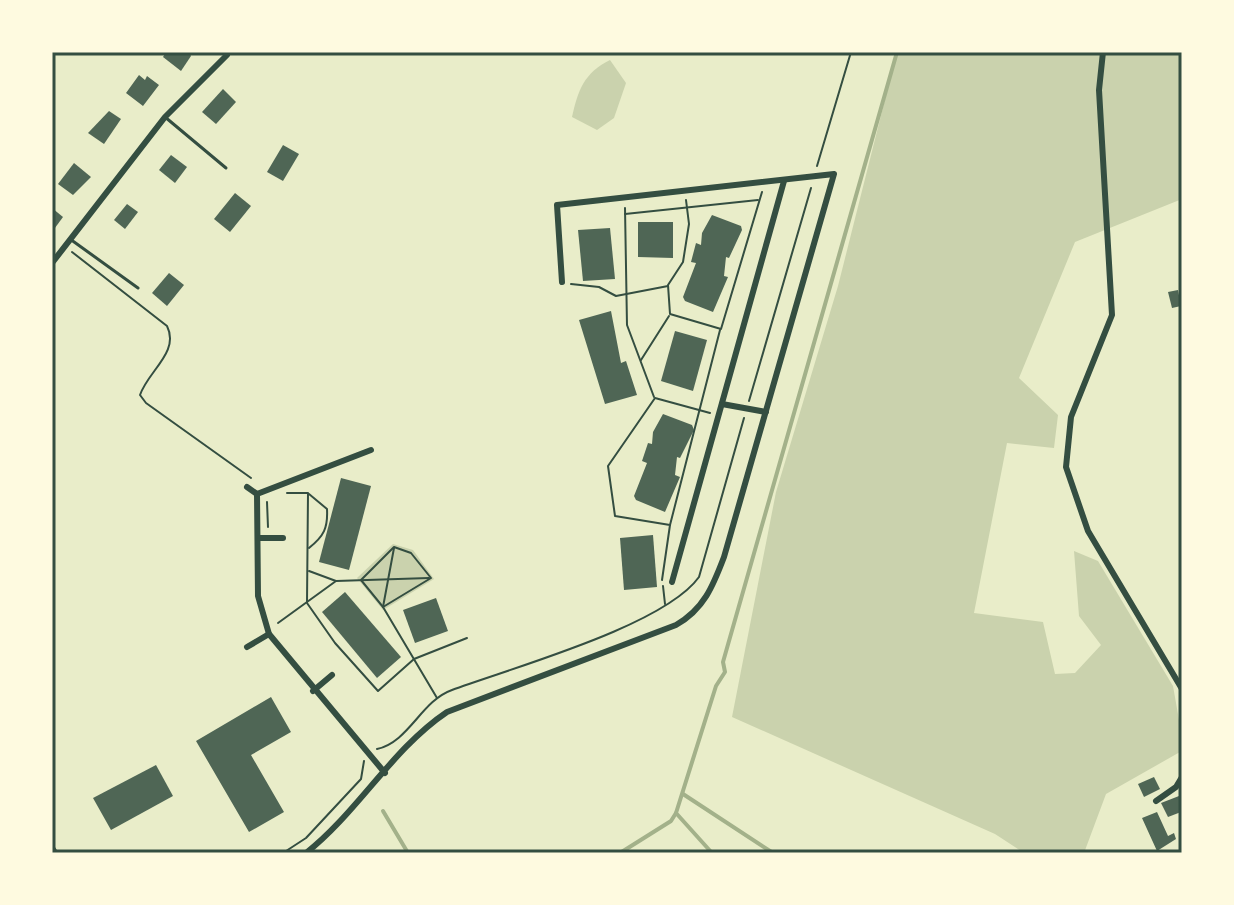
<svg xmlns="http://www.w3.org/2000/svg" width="1234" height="905" font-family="Lora,serif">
<rect width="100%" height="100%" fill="#e9edc9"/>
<g fill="#cad2ad">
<polygon points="897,52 1182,52 1182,199 1075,242 1019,378 1058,415 1054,448 1007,443 974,613 1043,622 1055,674 1075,673 1101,645 1079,616 1074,551 1098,561 1173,686 1182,737 1180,752 1106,794 1084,853 1024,853 995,834 732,717 776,492 838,286"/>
<path d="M610,60L626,83L614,118L597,130L572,117C578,90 584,73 610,60Z"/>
<polygon points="393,544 413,550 434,579 383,610 357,578"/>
</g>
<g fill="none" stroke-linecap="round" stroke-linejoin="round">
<g stroke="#a3b18a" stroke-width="4">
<polyline points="683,794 773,853"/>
<polyline points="383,811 408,853"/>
<polyline points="620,853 671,821 676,813"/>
<polyline points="712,853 676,813 716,686 725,672 723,662 897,52"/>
</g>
</g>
<g fill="#4f6655">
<polygon points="166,52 189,52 191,56 181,71 163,57"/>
<polygon points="139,75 145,80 147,76 159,85 143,106 126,93"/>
<polygon points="223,89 236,102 216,124 202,112"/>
<polygon points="109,111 121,119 104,144 88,133"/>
<polygon points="283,145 299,154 283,181 267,172"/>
<polygon points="171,155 187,167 175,183 159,170"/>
<polygon points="74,163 91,177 73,195 58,184"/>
<polygon points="235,193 251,206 230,232 214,219"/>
<polygon points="127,204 138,212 125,229 114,220"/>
<polygon points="52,208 63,217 52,232"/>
<polygon points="712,215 741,226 742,230 729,258 726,257 724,276 728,277 713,312 685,301 683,297 696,263 691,262 696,243 701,245 702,233"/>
<polygon points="638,222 673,222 673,258 638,257"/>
<polygon points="610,228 615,279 583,281 578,230"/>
<polygon points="169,273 184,285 167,306 152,293"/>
<polygon points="1178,290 1181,306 1172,308 1168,292"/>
<polygon points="611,311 621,363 626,361 637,395 605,404 579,320"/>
<polygon points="675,331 707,340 693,391 661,381"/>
<polygon points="663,414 692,425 694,430 680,458 677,457 675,475 680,477 665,512 636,500 634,496 647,463 642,461 648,443 652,444 653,432"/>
<polygon points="341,478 371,486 349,570 319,562"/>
<polygon points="653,535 657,587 624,590 620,538"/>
<polygon points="345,592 401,657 377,678 322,612"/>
<polygon points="436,598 448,631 415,643 403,610"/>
<polygon points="271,697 291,732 251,755 284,812 249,832 196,741"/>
<polygon points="156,765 173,796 111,830 93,798"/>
<polygon points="1154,777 1160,789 1144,797 1138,784"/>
<polygon points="1179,796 1181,812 1168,817 1161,803"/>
<polygon points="1157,812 1168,836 1174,833 1176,839 1157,851 1142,818"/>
</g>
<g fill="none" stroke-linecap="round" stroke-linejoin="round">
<g stroke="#344e41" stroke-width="2">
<polyline points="817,166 851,52"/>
<polyline points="686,200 689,224 683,262 668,285 670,314 721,329 762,192"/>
<polyline points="625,208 627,325 654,397"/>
<polyline points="625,214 758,200"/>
<path d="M72,252L167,326C180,352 148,371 140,395L146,403L251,478"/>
<polyline points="571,284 599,287 616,296 668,286"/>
<polyline points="641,360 669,316"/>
<polyline points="749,401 811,188"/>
<polyline points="287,493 308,493 307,603 335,643 378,691 414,659 467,638"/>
<path d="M309,494L327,509C328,528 324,536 309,548"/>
<polyline points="267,502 268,527"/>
<polyline points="670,525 720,330"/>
<polygon points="394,547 411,553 431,578 383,607 361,580"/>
<polyline points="394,548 383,607 437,698"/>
<polyline points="309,571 336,581"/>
<polyline points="662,580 670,525 615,516 608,466 655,398 710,413"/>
<polyline points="663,586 665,604"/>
<polyline points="278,623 336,581 429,578"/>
<path d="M377,749C409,742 421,701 452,690C511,668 664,626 699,577L744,418"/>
<polyline points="283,853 306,838 361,779 364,761"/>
</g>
<g stroke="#344e41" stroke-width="3">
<polyline points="165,117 226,168"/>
<polyline points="70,239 138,288"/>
<polyline points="52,845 57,853"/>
</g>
<g stroke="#344e41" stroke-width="6">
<polyline points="1103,52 1099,90 1112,315 1071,417 1066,467 1088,531 1182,689"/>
<polyline points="52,263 165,117 227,55"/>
<polyline points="722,404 766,412"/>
<polyline points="247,487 257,494 258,596 269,634 385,773"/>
<polyline points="257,494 371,450"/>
<polyline points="260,538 283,538"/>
<polyline points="672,582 784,181"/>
<polyline points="247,647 269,634"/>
<polyline points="313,691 332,675"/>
<polyline points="1156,801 1176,787 1182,777"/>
<path d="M306,853C358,812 392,749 447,712L676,625C704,609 713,586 724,557L834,174L557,205L562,282"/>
</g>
</g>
<rect width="1234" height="905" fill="none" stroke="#fefae0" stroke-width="108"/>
<rect x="54" y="54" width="1126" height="797" fill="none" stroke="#344e41" stroke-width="3"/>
</svg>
